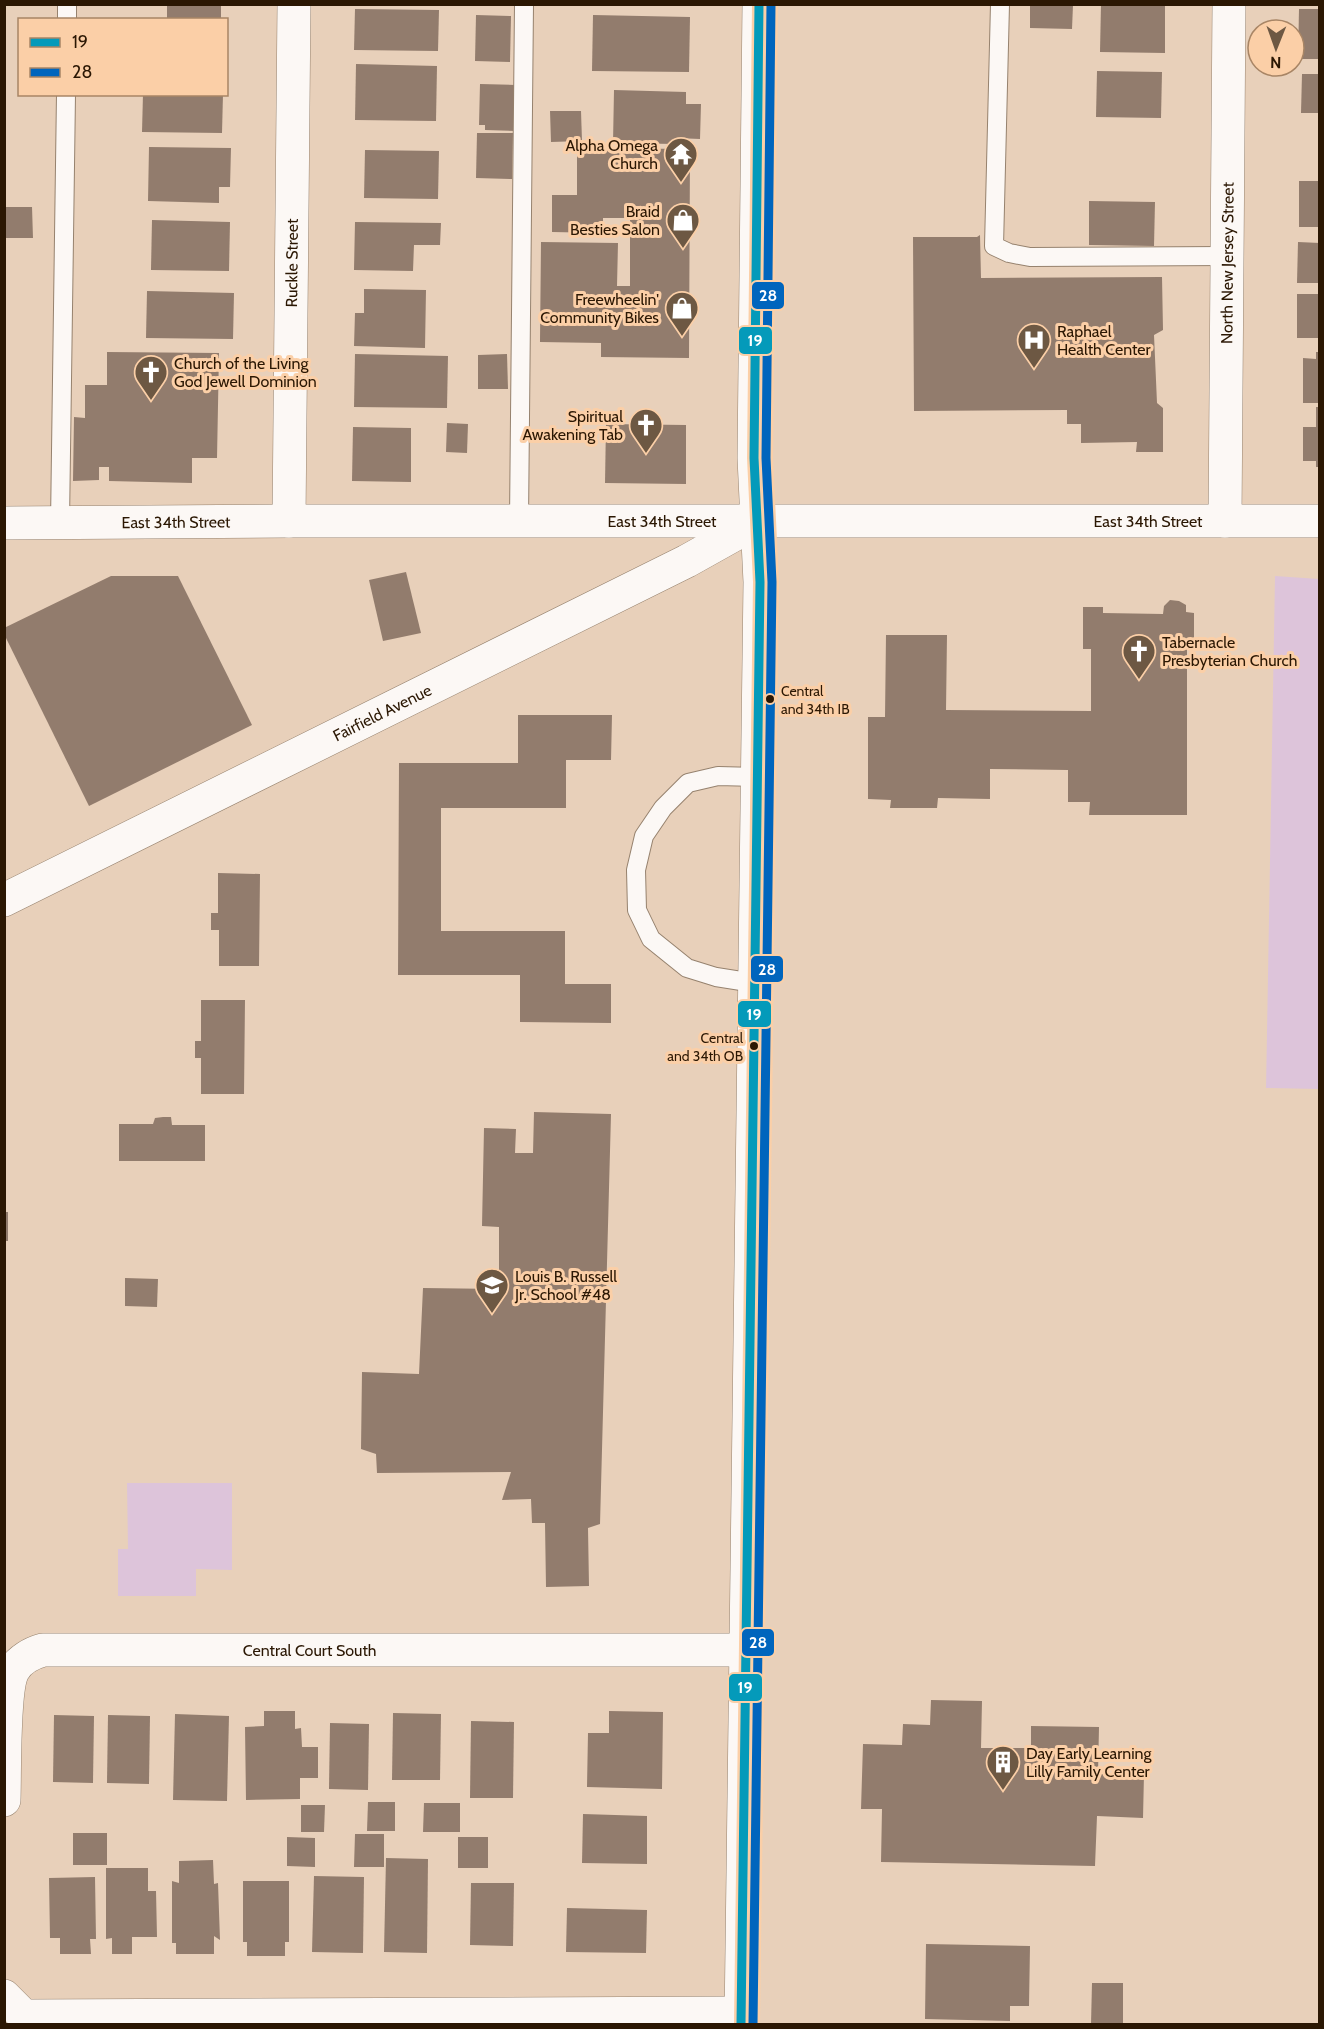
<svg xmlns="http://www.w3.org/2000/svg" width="1324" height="2029" font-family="Cabin,sans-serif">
<rect width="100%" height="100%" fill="#e8d0ba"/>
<g fill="#ddc4da">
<polygon points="1275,576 1319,579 1319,1089 1266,1088"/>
<polygon points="127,1483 232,1483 232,1570 196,1569 196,1596 118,1596 118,1549 128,1549"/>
</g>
<g fill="#927c6d">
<polygon points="167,4 221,5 221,20 167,20"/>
<polygon points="1101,4 1165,4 1165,53 1100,52"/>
<polygon points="1030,5 1073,5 1072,29 1030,28"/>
<polygon points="355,9 439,10 438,51 354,50"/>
<polygon points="1299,9 1320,9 1320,59 1298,59"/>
<polygon points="476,15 511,16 510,62 475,61"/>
<polygon points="593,15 690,17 689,72 592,71"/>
<polygon points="356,64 437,66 436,121 355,120"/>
<polygon points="1097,71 1162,72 1161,118 1096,117"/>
<polygon points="1302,74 1320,74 1320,113 1301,113"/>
<polygon points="480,84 516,85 516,131 485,130 485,125 479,125"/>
<polygon points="614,90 686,92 686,104 701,104 700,139 676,138 676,144 613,143"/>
<polygon points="143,94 223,94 222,133 142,132"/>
<polygon points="550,111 581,111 582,141 551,142"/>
<polygon points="477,133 513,133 512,179 476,178"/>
<polygon points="149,147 231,148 230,187 219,187 219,203 148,201"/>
<polygon points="577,148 690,149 689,358 601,357 601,343 540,342 541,242 618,243 617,286 630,286 630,218 603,218 603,233 552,232 552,195 577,195"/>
<polygon points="365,150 439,151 438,199 364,198"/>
<rect x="1299" y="181" width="21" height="46"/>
<polygon points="1089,201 1155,202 1154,246 1089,245"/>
<polygon points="4,207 32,207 33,238 4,238"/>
<polygon points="152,220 230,222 229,271 151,270"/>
<polygon points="355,222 441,223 440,245 414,245 413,271 354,270"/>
<polygon points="980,235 981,278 1162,277 1163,330 1154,335 1157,403 1163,408 1163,452 1136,452 1137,442 1081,443 1081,424 1067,424 1067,410 914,411 913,237 977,237"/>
<polygon points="1298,242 1320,243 1320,283 1297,283"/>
<polygon points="364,289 426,290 425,348 354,346 355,313 364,313"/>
<polygon points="147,291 234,293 233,339 146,338"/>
<rect x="1297" y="294" width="23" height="44"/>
<polygon points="107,352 219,353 217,458 192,458 192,483 109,481 109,467 99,467 99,480 73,481 74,417 85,418 85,385 107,385"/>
<polygon points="1316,352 1320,352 1320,403 1303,403 1303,358 1316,359"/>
<polygon points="355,354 448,356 447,408 354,407"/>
<polygon points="507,354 508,389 478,389 478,355"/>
<polygon points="1316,407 1320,407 1320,467 1316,467 1316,461 1303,461 1303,427 1316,427"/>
<polygon points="447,423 468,424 467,453 446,452"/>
<polygon points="606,424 686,425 686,484 605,483"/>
<polygon points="353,427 411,428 411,482 352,481"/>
<polygon points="406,572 421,633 383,641 369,580"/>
<polygon points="111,576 178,576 252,725 89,806 4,634 4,628"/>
<polygon points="1170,600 1179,601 1186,605 1186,612 1194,613 1194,649 1187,649 1187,815 1089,815 1090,802 1068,802 1068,770 990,769 990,799 938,798 937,808 890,808 891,800 868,799 868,717 885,717 886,635 947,635 946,710 1091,711 1091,649 1083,649 1083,607 1103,607 1103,613 1163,614 1164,606"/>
<polygon points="518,715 612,715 611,760 566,760 566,808 441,808 441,931 565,931 565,984 611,984 611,1023 520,1022 520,975 398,975 399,763 518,763"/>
<polygon points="218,873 260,874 259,966 219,966 219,930 211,930 211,913 218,913"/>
<polygon points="201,1000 245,1000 244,1094 201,1094 201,1058 195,1058 195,1041 201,1041"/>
<polygon points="534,1112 611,1114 600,1524 588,1528 589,1586 546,1587 545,1523 532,1523 531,1499 502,1500 511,1472 377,1473 376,1454 361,1449 362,1372 419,1374 423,1288 499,1289 499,1227 482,1226 484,1128 516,1129 515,1153 533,1153"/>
<polygon points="163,1117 171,1117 172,1125 205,1125 205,1161 119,1161 119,1124 153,1124 155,1118"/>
<rect x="4" y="1212" width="4" height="29"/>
<polygon points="125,1278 158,1279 157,1307 125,1306"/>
<polygon points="931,1700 982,1701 981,1748 1031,1748 1031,1726 1099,1727 1098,1774 1144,1774 1143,1818 1097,1816 1095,1866 881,1862 882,1809 861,1809 863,1744 902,1745 903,1724 930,1725"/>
<polygon points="264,1711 295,1711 295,1729 301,1728 302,1747 318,1747 318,1778 300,1778 300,1799 246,1800 245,1727 264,1726"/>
<polygon points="609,1711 663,1712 662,1789 587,1787 588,1733 609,1733"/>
<polygon points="393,1713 441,1714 440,1780 392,1780"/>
<polygon points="175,1714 229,1716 227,1801 173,1800"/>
<polygon points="54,1715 94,1716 93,1783 53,1782"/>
<polygon points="108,1715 150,1716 149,1784 107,1783"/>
<polygon points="471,1721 514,1722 513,1798 470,1798"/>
<polygon points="330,1723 369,1724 368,1790 329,1789"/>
<polygon points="368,1802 395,1802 395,1831 367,1831"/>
<polygon points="424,1803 460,1803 460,1832 423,1832"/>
<polygon points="301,1805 325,1805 324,1832 301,1832"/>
<polygon points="583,1814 647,1816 647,1864 582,1863"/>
<rect x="73" y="1833" width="34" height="32"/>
<polygon points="355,1834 384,1834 384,1867 354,1867"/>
<polygon points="287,1837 315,1838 315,1867 287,1866"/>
<rect x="458" y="1837" width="30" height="31"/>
<polygon points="386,1858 428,1859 427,1953 384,1952"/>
<polygon points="213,1860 214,1884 218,1883 220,1940 214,1936 214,1954 176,1954 176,1943 172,1943 172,1881 179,1883 179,1861"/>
<polygon points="106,1868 148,1868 148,1891 156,1891 157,1937 132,1937 132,1954 112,1954 112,1938 106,1939"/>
<polygon points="314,1876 364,1877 363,1953 312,1952"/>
<polygon points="95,1877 96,1939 90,1939 91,1954 60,1954 60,1938 50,1938 49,1878"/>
<polygon points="243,1881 289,1881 289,1942 285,1942 285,1956 247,1956 247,1942 243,1942"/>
<polygon points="471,1883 514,1883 513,1946 470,1945"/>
<polygon points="567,1908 647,1910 646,1953 566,1952"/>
<polygon points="926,1944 1030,1946 1029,2006 1010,2006 1010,2021 925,2019"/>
<polygon points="1092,1983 1123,1983 1123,2024 1091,2024"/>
</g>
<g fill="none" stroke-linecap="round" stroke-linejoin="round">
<defs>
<g id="lane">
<polyline points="1000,4 994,246 1009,253 1030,257 1227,256"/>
<polyline points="67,20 67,4"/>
<polyline points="519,521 524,4"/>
<polyline points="60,523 66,94"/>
<polyline points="754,983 716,977 687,968 651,939 637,910 636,870 644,836 663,808 688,783 718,776 757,777"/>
</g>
<g id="street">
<path id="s1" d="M289,521L294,4"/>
<path id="s2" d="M1225,521L1229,4"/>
<path id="s3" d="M4,1800C5,1774 3,1690 13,1671C19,1660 32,1653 43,1650H744"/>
<polyline points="4,1996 22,2014 28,2016 741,2013"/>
</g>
<g id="secondary">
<path id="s4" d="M4,523L289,521H1320"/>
<path id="s5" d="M4,900L687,561L755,523"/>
<polyline points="741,2024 760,582 754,458 759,4"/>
</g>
</defs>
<use href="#lane" stroke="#96826e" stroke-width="20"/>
<use href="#street" stroke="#96826e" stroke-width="34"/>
<use href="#secondary" stroke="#96826e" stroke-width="34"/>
<use href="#lane" stroke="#fcf8f5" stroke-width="18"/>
<use href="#street" stroke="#fcf8f5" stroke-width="33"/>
<use href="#secondary" stroke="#fcf8f5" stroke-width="33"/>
<defs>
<polyline id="bus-1" points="741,2024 760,582 754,458 759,4"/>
<polyline id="bus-2" points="753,2024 772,582 766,458 771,4"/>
</defs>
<use href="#bus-1" stroke="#fbcfa7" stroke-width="14"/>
<use href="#bus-2" stroke="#fbcfa7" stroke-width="14"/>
<use href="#bus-1" stroke="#049aba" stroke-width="9"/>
<use href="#bus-2" stroke="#0065bd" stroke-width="9"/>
</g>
<defs>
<symbol id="temple-pin" viewBox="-11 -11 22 30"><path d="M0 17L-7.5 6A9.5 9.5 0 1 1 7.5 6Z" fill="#6d5843" stroke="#fbcfa7"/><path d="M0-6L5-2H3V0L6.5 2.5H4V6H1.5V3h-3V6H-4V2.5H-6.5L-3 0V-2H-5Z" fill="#fff"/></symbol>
<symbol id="shop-pin" viewBox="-11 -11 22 30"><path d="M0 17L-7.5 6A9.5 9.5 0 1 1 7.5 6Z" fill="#6d5843" stroke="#fbcfa7"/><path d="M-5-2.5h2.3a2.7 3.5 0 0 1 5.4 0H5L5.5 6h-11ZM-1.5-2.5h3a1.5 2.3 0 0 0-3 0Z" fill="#fff"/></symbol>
<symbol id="hospital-pin" viewBox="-11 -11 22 30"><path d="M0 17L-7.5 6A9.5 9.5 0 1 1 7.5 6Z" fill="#6d5843" stroke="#fbcfa7"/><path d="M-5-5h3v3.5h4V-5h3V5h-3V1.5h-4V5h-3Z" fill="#fff"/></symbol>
<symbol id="church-pin" viewBox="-11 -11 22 30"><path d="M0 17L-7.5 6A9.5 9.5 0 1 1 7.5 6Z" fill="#6d5843" stroke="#fbcfa7"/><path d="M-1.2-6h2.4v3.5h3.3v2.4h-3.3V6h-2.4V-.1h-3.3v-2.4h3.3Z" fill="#fff"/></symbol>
<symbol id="school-pin" viewBox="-11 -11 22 30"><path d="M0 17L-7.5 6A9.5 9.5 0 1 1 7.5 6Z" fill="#6d5843" stroke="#fbcfa7"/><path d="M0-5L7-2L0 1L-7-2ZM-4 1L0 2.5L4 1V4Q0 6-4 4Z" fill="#fff"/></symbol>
<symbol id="building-pin" viewBox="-11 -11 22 30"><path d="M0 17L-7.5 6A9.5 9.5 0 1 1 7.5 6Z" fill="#6d5843" stroke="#fbcfa7"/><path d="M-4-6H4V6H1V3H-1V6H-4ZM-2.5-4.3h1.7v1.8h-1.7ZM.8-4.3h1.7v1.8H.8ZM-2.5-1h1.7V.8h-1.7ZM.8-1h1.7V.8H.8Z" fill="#fff"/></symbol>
</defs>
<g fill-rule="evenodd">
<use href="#temple-pin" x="662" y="135" width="38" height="52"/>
<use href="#shop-pin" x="664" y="201" width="38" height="52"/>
<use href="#shop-pin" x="663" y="289" width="38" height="52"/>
<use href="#hospital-pin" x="1015" y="321" width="38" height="52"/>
<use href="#church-pin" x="132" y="353" width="38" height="52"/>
<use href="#church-pin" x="627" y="406" width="38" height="52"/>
<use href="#church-pin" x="1120" y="632" width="38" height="52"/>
<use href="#school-pin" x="473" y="1266" width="38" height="52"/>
<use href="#building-pin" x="984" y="1743" width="38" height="52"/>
</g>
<g fill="#2b1703" stroke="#fbcfa7" stroke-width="2">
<circle cx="770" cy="699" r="5"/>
<circle cx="754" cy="1046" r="5"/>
</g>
<g text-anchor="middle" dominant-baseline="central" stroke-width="6" stroke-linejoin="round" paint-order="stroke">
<g font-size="14" fill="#2b1703" stroke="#fbcfa7" text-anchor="start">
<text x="781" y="691">Central<tspan x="781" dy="18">and 34th IB</tspan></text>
<text x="743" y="1038" text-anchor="end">Central<tspan x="743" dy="18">and 34th OB</tspan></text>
</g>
<g font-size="16" fill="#2b1703" stroke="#fbcfa7" text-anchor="start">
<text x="658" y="145" text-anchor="end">Alpha Omega<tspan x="658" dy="18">Church</tspan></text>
<text x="660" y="211" text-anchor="end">Braid<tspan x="660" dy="18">Besties Salon</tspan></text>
<text x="659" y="299" text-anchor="end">Freewheelin'<tspan x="659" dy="18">Community Bikes</tspan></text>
<text x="1057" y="331">Raphael<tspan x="1057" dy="18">Health Center</tspan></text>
<text x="174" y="363">Church of the Living<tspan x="174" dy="18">God Jewell Dominion</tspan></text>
<text x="623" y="416" text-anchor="end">Spiritual<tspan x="623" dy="18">Awakening Tab</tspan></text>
<text x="1162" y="642">Tabernacle<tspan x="1162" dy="18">Presbyterian Church</tspan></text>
<text x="515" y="1276">Louis B. Russell<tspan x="515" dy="18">Jr. School #48</tspan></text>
<text x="1026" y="1753">Day Early Learning<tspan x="1026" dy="18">Lilly Family Center</tspan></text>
</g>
<g font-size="16" fill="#2b1703" stroke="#fbcfa7">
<text stroke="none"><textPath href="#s1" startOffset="258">Ruckle Street</textPath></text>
<text stroke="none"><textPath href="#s2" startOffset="258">North New Jersey Street</textPath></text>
<text stroke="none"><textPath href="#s4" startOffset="1144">East 34th Street</textPath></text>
<text stroke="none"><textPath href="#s4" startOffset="172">East 34th Street</textPath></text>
<text stroke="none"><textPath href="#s4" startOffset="658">East 34th Street</textPath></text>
<text stroke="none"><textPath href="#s5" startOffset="422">Fairfield Avenue</textPath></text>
<text stroke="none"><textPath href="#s3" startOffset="434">Central Court South</textPath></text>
</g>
</g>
<g stroke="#fbcfa7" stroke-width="2">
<rect x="751" y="281" width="34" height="29" rx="6" fill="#0065bd"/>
<rect x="738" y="326" width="35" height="29" rx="6" fill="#049aba"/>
<rect x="750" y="955" width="34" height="28" rx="6" fill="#0065bd"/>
<rect x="737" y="1000" width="35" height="28" rx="6" fill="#049aba"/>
<rect x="741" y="1628" width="34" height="29" rx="6" fill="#0065bd"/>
<rect x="728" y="1673" width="35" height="29" rx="6" fill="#049aba"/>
</g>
<g font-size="16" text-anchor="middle" font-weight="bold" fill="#fff">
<text x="768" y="301">28</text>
<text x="755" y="346">19</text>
<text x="767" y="975">28</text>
<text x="754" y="1020">19</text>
<text x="758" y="1648">28</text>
<text x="745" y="1693">19</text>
</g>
<rect width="1324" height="2029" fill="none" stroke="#2b1703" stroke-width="12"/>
<rect x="18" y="18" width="210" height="78" fill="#fbcfa7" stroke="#a88565" stroke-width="1.5"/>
<rect x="30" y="38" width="30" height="9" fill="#049aba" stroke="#a88565" stroke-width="1.5"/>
<text x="72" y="48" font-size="18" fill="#2b1703">19</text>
<rect x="30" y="68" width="30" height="9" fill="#0065bd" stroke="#a88565" stroke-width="1.5"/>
<text x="72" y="78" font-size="18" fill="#2b1703">28</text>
<g transform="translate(1276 48) rotate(181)"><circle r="28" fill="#fbcfa7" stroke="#a88565" stroke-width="1.5"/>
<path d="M0-4.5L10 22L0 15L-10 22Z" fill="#6d5843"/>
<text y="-9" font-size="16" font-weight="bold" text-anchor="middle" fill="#2b1703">N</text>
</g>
</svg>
